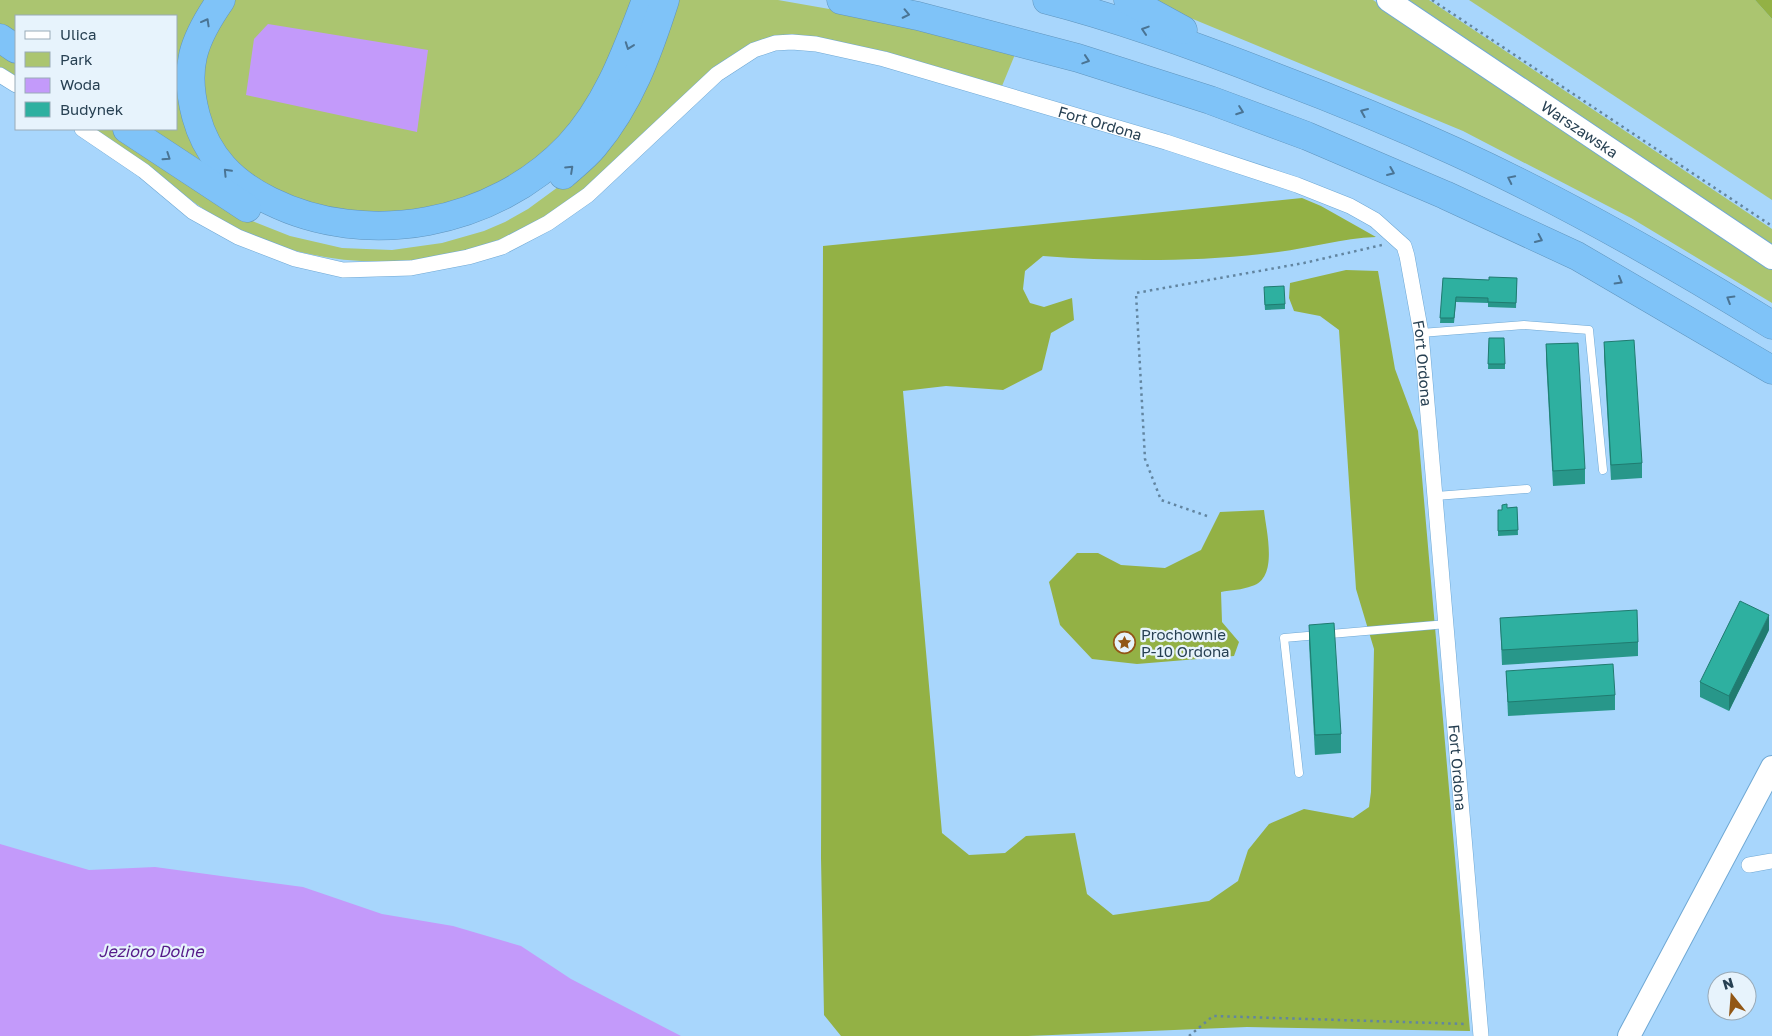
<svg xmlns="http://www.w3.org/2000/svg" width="1772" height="1036" font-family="'Golos Text',sans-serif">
<rect width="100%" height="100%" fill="#a8d6fc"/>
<g fill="#abc570">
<polygon points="0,0 209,0 192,31 218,174 141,129 176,129 176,16 16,16 16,41 0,29"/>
<polygon points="229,0 637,0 581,117 520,176 425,213 342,213 279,195 235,168 207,124 200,65"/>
<path d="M671,0H778L852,13L1016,52L1002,86L768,41C727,73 683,103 643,137C617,159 591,188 563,207C466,271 337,280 233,227C208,214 184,195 162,178C138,161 114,145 90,129H115L247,219L290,236L342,248L366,249L392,250L442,243L484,231L505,222L528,209L569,179Z"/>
<polygon points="1147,0 1373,0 1473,65 1772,268 1772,303 1631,218 1463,131"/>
<polygon points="1403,0 1429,0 1772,229 1772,248"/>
<polygon points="1469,0 1755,0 1772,19 1772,200"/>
<polygon points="0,47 16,58 16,79 0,68"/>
</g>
<g fill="#93b145">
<polygon points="1755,0 1772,0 1772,19"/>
<path d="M1302,198L1321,206L1376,237C1342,238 1311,248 1278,252C1202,262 1119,262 1043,256L1025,271L1023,289L1030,303L1044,307L1072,298L1074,320L1051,333L1042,370L1003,390L946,386L903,391L942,833L969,855L1005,853L1026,836L1075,833L1087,894L1113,915L1209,901L1238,881L1248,850L1269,824L1304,809L1353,818L1369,807L1371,792L1374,649L1356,589L1339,330L1320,316L1294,311L1289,298L1290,283L1346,270L1378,271L1395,369L1418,431L1470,1031L1247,1027L1028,1036H841L824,1015L821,858L823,246Z"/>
<path d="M1264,510C1266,531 1279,578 1252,586C1242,590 1231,590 1221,592L1222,622L1239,642L1234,656L1137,664L1092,659L1060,625L1049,582L1077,553H1098L1121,565L1165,568L1201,550L1220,512Z"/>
</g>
<g fill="#c39afa">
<polygon points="268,24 428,50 417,132 246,95 254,39"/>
<polygon points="0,844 89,870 155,867 303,887 382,914 453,926 521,946 571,979 681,1036 0,1036"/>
</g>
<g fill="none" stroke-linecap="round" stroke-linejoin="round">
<defs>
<g id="service">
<polyline points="1421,333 1524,325 1589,330 1603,470"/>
<polyline points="1436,496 1527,489"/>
<polyline points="1299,773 1284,638 1447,624"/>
</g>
<g id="minor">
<polyline points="0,75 16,85"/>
<path id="s1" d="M82,129L144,171L193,212L238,237L295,259L343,270L411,268L468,257L502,247L548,223L588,195L717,74L754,50L775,43L792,42L816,44L884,59L1166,142L1297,185L1350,206L1375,220L1404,246L1407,256L1421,333L1481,1036"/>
<polyline points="1749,865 1772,861"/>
</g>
<g id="secondary">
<path id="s2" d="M1388,0L1772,258"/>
<polyline points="1629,1036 1772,767"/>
</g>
<g id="motorway">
<path d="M221,0C193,40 183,68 196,116C207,157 233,183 270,201C367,249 494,225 569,146C608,104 626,52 646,0"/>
<polyline points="841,0 918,16 1078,58 1210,100 1307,136 1445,195 1577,256 1772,370"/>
<path d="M1047,0C1125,20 1201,48 1275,77C1336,100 1397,125 1456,152C1565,202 1670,262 1772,325"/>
<polyline points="1128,0 1183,30"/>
<polyline points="0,38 16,49"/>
<polyline points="127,129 247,208"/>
<path d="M563,175C573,166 585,157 594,146C630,103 648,53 665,0"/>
</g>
</defs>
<use href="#service" stroke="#6fa8d4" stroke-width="9"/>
<use href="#minor" stroke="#6fa8d4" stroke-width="16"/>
<use href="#secondary" stroke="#6fa8d4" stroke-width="24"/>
<use href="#motorway" stroke="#6095be" stroke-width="29"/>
<g stroke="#6285a0" stroke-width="2.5" stroke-dasharray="2.5 4" stroke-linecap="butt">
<polyline points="1432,0 1772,226"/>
<polyline points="1207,516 1161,500 1145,459 1136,293 1304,263 1382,245"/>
<polyline points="1189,1036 1213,1016 1467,1024"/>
</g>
<use href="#service" stroke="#fff" stroke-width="8"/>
<use href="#minor" stroke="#fff" stroke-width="15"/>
<use href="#secondary" stroke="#fff" stroke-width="22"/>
<use href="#motorway" stroke="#7fc3f8" stroke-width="28"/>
</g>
<g fill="#28978a">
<polygon points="1443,278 1489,280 1517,278 1516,308 1488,307 1488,303 1456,302 1454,323 1440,323"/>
<polygon points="1264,292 1285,304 1285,309 1265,310"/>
<polygon points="1489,338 1505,364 1505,369 1488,369"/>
<polygon points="1604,342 1642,463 1642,478 1611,480 1604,356"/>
<polygon points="1546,344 1585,469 1585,484 1553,486 1546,359"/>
<polygon points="1517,507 1518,535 1498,536 1498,510 1502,510 1507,508"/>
<polygon points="1500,618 1638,642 1638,656 1502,665"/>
<polygon points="1309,625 1341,734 1341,753 1315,755 1309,644"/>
<polygon points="1769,630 1729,711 1700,697 1700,682"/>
<polygon points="1506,671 1615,695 1615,710 1508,716"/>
</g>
<polygon fill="#207b70" points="1769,615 1769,630 1729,711 1729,696"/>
<g fill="#2eb0a0" stroke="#207b70">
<polygon points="1489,277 1517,278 1516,303 1488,302 1488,298 1456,297 1454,318 1440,318 1443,278 1489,280"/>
<polygon points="1284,286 1285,304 1265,305 1264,287"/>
<polygon points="1489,338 1504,338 1505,364 1488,364"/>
<polygon points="1634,340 1642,463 1611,465 1604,342"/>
<polygon points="1578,343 1585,469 1553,471 1546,344"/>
<polygon points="1507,504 1507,508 1517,507 1518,530 1498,531 1498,510 1502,510 1502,505"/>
<polygon points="1740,601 1769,615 1729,696 1700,682"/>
<polygon points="1637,610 1638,642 1502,650 1500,618"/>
<polygon points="1334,623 1341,734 1315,735 1309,625"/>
<polygon points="1613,664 1615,695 1508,702 1506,671"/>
</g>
<defs><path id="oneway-chevron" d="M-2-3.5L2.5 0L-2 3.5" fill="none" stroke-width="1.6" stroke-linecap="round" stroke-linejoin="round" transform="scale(1.25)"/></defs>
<g stroke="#4a7494">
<use href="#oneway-chevron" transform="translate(906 14) rotate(12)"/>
<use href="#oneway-chevron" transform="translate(206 22) rotate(-61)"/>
<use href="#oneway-chevron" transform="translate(1145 30) rotate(-162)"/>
<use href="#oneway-chevron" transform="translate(629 46) rotate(110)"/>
<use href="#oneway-chevron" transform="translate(1086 60) rotate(18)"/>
<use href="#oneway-chevron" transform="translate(1240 111) rotate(20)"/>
<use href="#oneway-chevron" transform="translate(1364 112) rotate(-157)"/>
<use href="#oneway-chevron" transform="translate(167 157) rotate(34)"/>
<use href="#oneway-chevron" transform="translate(570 169) rotate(-43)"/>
<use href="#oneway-chevron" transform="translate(227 172) rotate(-134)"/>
<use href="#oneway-chevron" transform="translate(1391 172) rotate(23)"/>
<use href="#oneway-chevron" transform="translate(1511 179) rotate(-154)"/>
<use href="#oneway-chevron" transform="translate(1539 239) rotate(25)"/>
<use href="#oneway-chevron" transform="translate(1619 281) rotate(30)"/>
<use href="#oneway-chevron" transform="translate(1730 299) rotate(-149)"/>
</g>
<defs>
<symbol id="sight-ring" viewBox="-11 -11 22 22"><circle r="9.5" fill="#e7f3fc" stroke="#925715" stroke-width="1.5"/><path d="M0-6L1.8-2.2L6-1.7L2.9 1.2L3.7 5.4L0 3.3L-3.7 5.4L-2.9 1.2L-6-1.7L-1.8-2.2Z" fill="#925715"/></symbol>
</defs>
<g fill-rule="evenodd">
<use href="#sight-ring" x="1112" y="630" width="25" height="25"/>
</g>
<g text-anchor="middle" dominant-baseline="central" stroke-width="4.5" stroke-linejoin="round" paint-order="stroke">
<g font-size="15" fill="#274052" stroke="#e7f3fc">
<text stroke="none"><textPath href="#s1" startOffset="1142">Fort Ordona</textPath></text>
<text stroke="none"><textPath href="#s2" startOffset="231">Warszawska</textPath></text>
<text stroke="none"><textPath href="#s1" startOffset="1592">Fort Ordona</textPath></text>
<text stroke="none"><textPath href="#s1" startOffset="1998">Fort Ordona</textPath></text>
</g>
<g font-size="15" fill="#274052" stroke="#e7f3fc" text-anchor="start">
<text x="1141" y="634">Prochownie<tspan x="1141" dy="17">P-10 Ordona</tspan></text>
</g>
<g font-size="16" font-style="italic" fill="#551a89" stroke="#e7f3fc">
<text x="151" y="951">Jezioro Dolne</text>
</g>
</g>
<rect x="15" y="15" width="162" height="115" fill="#e7f3fc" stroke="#9aabb8"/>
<rect x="25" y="31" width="25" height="8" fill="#ffffff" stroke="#9aabb8"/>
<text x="60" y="40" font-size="15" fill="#274052">Ulica</text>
<rect x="25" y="52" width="25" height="15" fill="#abc570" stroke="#9aabb8"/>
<text x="60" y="65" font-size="15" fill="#274052">Park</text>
<rect x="25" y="78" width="25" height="15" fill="#c39afa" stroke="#9aabb8"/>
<text x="60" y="90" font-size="15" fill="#274052">Woda</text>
<rect x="25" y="102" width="25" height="15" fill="#2eb0a0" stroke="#9aabb8"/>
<text x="60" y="115" font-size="15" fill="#274052">Budynek</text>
<g transform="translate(1732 996) rotate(343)"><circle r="24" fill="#e7f3fc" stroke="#9aabb8"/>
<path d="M0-4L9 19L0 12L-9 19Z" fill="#925715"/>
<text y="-8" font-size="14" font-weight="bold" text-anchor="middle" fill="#274052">N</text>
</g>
</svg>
